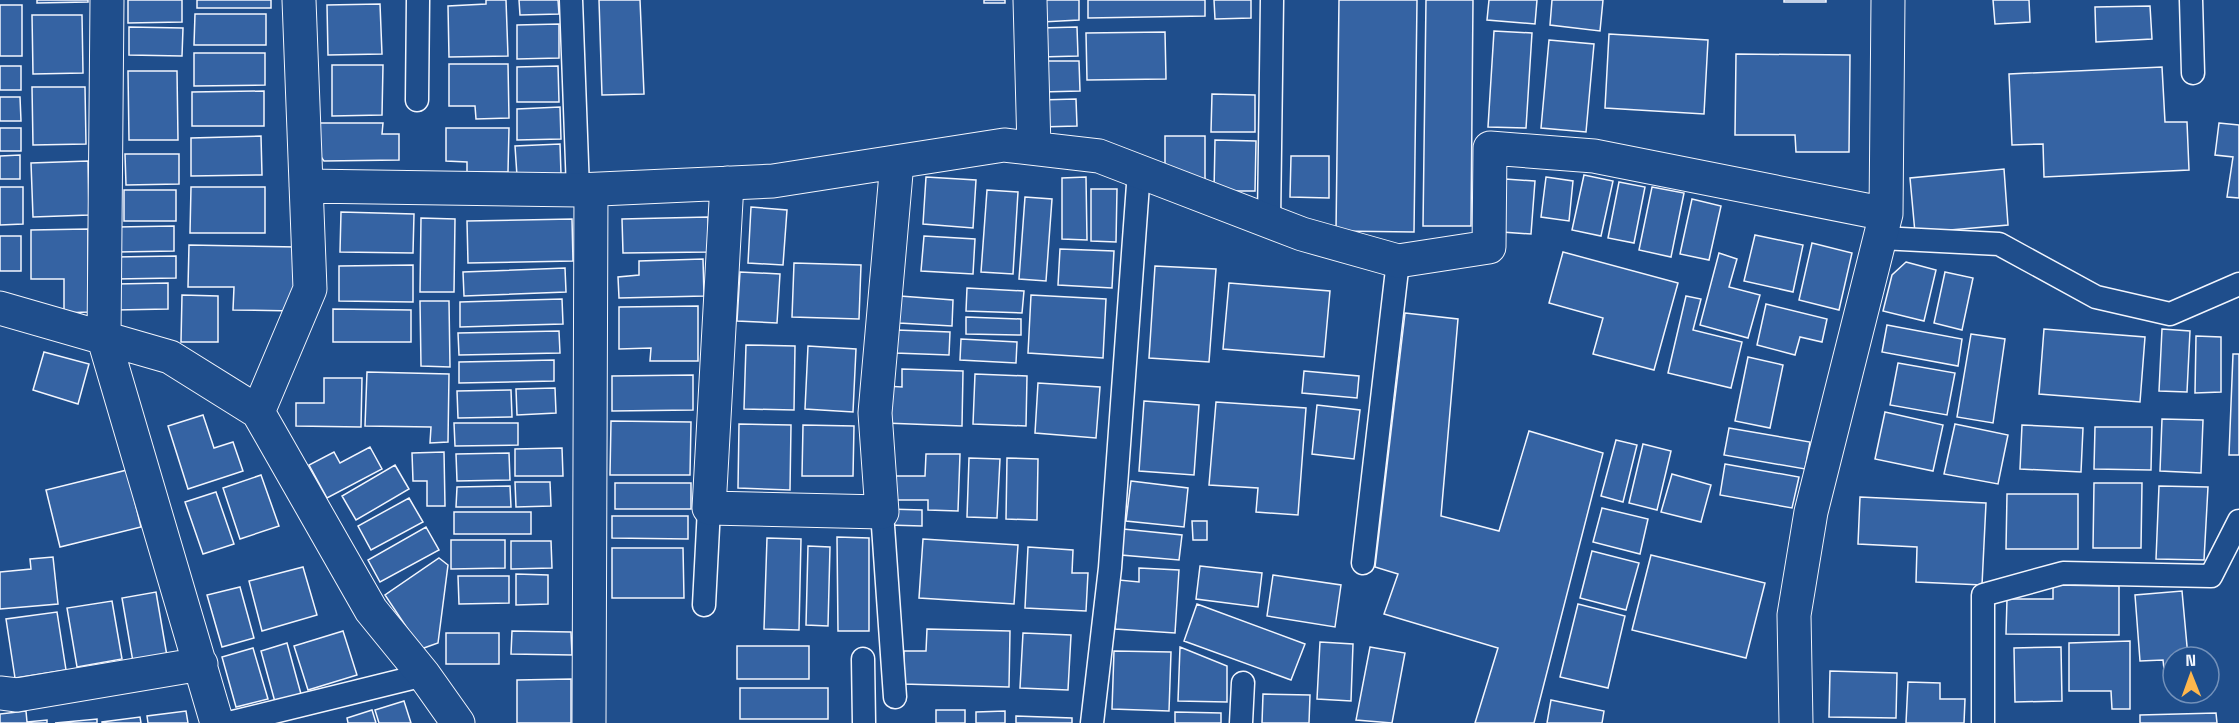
<svg xmlns="http://www.w3.org/2000/svg" width="2239" height="723" font-family="'Space Grotesk',sans-serif">
<style>
.building{fill:#3563a3;stroke:#f2f6ff;stroke-width:1.5}
.lines{fill:none;stroke-linecap:round;stroke-linejoin:round}
.lane-casing{stroke:#f2f6ff;stroke-width:25}
.street-casing{stroke:#f2f6ff;stroke-width:35}
.lane{stroke:#1f4e8c;stroke-width:22}
.street{stroke:#1f4e8c;stroke-width:33}
</style>
<rect width="100%" height="100%" fill="#1f4e8c"/>
<!-- building -->
<path class="building" d="M37 0H88V2L37 3Z
M128 0H182V22L128 23Z
M197 0H271V8H197Z
M486 0H506L508 56 449 57 448 6 486 4Z
M519 0H558L559 14 520 15Z
M599 0H640L644 94 602 95Z
M984 0H1005V3H984Z
M1041 0H1079V20L1042 22Z
M1088 0H1205V16L1088 18Z
M1214 0H1251V18L1215 19Z
M1339 0H1417L1414 232 1336 231Z
M1426 0H1473L1471 226H1423Z
M1489 0H1537L1535 24 1487 20Z
M1552 0H1603L1600 31 1550 25Z
M1784 0H1826V2H1784Z
M1993 0H2029L2030 22 1995 24Z
M380 4 382 54 328 55 327 5Z
M0 5H22V56H0Z
M2150 6 2152 39 2096 42 2095 7Z
M195 14H266V45H194Z
M32 15H82L83 73 33 74Z
M559 24V58L517 59V25Z
M129 27 183 28 182 56 129 55Z
M1077 27 1078 56 1040 57V28Z
M1494 31 1532 33 1526 128 1488 127Z
M1165 32 1166 79 1087 80 1086 33Z
M1609 34 1708 40 1704 114 1605 108Z
M1549 40 1594 44 1586 132 1541 128Z
M194 53H265V85L194 86Z
M1736 54 1850 55 1849 152H1796L1795 135H1735Z
M1040 61H1079L1080 91 1041 92Z
M449 64H508L509 118 476 119 475 106H449Z
M332 65H383L382 115 332 116Z
M0 66H21V90H0Z
M558 66 559 102H517V67Z
M2162 67 2165 122H2187L2189 170 2044 177 2043 144 2012 145 2009 74Z
M128 71H177L178 140H129Z
M32 87H85L86 144 33 145Z
M264 91V126H192V92Z
M1212 94 1255 95V132H1211Z
M0 97H20L21 121H0Z
M1076 99 1077 126 1040 127 1039 100Z
M560 107 561 139 517 140V109Z
M315 123H383L382 134H399V160L324 161 316 150Z
M2219 123 2239 125V198L2227 197 2233 157 2215 155Z
M0 128H21V151H0Z
M446 128H509L508 172H467V162L446 161Z
M261 136 262 175 191 176V138Z
M1165 136H1205V187L1165 169Z
M1215 140 1256 141 1255 191H1214Z
M560 144 561 174 517 176 515 146Z
M125 154H179V184L126 185Z
M20 155V179H0V156Z
M1291 156H1329V198L1290 197Z
M88 161 89 215 33 217 31 163Z
M2004 169 2008 225 1915 233 1910 178Z
M1584 175 1613 181 1601 236 1572 230Z
M926 177 976 180 973 228 923 224Z
M1086 177 1087 240 1062 239V178Z
M1546 177 1573 181 1569 221 1541 217Z
M1505 179 1535 181 1531 234 1502 232Z
M1619 182 1645 187 1634 243 1608 238Z
M0 187H23V224L0 225Z
M191 187H265V233H190Z
M1652 187 1684 193 1671 257 1639 250Z
M1091 189H1117L1116 242 1091 241Z
M124 190H176V221H124Z
M987 190 1018 192 1013 274 981 272Z
M1025 197 1052 199 1046 281 1019 279Z
M1692 199 1721 206 1709 260 1680 254Z
M751 207 787 210 783 265 748 263Z
M341 212 414 214 413 253 340 252Z
M708 217 709 252 623 253 622 219Z
M421 218 455 219 454 292H420Z
M572 219 573 261 468 263 467 221Z
M174 226V251L118 252 117 227Z
M88 229V312L64 313V279H31V230Z
M1755 235 1803 245 1793 292 1744 281Z
M0 236H21V271H0Z
M924 236 975 239 973 274 921 271Z
M1812 243 1852 253 1839 310 1799 300Z
M189 245 297 247 296 311 233 310 234 287H188Z
M1060 249 1114 251 1112 288 1058 285Z
M1563 252 1678 283 1654 370 1593 354 1603 318 1549 303Z
M1719 253 1737 259 1729 287 1760 295 1748 338 1700 325Z
M176 256V278L115 279V257Z
M703 259 704 296 619 298 618 277 639 275V261Z
M1906 262 1936 270 1924 321 1883 311 1892 275Z
M794 263 861 265 859 319 792 317Z
M413 265V302L339 301V266Z
M1155 266 1216 269 1209 362 1149 358Z
M565 268 566 292 464 296 463 272Z
M740 272 780 274 777 323 737 321Z
M1945 272 1973 278 1962 330 1934 323Z
M168 283V309L116 310V284Z
M1229 283 1330 291 1324 357 1223 349Z
M967 288 1024 291 1022 313 966 311Z
M182 295 218 296V342H181Z
M1031 295 1106 299 1103 358 1028 353Z
M900 296 953 300 952 326 899 323Z
M1686 296 1701 299 1693 330 1742 342 1731 388 1668 373Z
M562 299 563 324 460 327V302Z
M420 301H449L450 367 421 366Z
M1766 304 1827 319 1822 342 1800 337 1795 355 1757 345Z
M698 306V361H650L651 348 619 349V307Z
M333 309 411 310V342H333Z
M1405 313 1458 319 1441 516 1499 531 1529 431 1603 453 1534 723H1475L1498 648 1384 614 1398 574 1375 567Z
M966 317 1021 319V335L966 334Z
M1887 325 1962 339 1958 366 1882 352Z
M2044 329 2145 337 2140 402 2039 394Z
M2162 329 2190 331 2187 392 2159 391Z
M896 330 950 332 949 355 895 353Z
M559 331 560 353 459 355 458 333Z
M1971 334 2005 339 1993 423 1957 417Z
M2196 336 2221 337V392L2195 393Z
M961 339 1017 342 1016 363 960 360Z
M746 345 795 346 794 410 744 409Z
M808 346 856 349 853 412 805 409Z
M44 352 89 364 78 404 33 390Z
M2233 354H2239V455H2229Z
M1748 357 1783 365 1770 428 1735 421Z
M554 360V381L459 383V362Z
M1898 363 1955 373 1947 415 1890 405Z
M902 369 963 371 962 426 885 423 886 386 902 387Z
M1304 371 1359 376 1357 398 1302 393Z
M367 372 449 374 448 442 430 443 431 427 365 426Z
M975 374 1027 376 1026 426 973 424Z
M693 375V410L612 411V376Z
M324 378H362L361 427 296 426V403H324Z
M1038 383 1100 387 1096 438 1035 433Z
M555 388 556 413 517 415 516 389Z
M511 390 512 417 458 418 457 391Z
M1144 401 1199 405 1194 475 1139 471Z
M1216 402 1306 408 1298 515 1256 512 1258 488 1209 485Z
M1317 405 1360 410 1354 459 1312 454Z
M1885 412 1943 425 1933 471 1875 459Z
M203 415 214 448 233 442 243 471 188 489 168 426Z
M2162 419 2203 420 2201 473 2160 471Z
M611 421 691 422 690 475H610Z
M454 423H518V445L455 446Z
M739 424 791 425 790 490 738 488Z
M1955 424 2008 435 1998 484 1944 474Z
M803 425 854 426 853 476H802Z
M2022 425 2083 428 2081 472 2020 469Z
M2095 427H2152L2151 470 2094 469Z
M1729 428 1810 442 1805 469 1724 455Z
M1616 440 1637 445 1623 502 1601 496Z
M1643 444 1671 451 1657 510 1629 503Z
M370 447 382 469 327 498 309 465 334 452 340 463Z
M562 448 563 476H515V449Z
M444 452 445 506H427V481H413L412 453Z
M509 453 510 480 457 481 456 454Z
M926 454H960L958 511 928 510V500H890L891 476H925Z
M969 458 1000 459 997 518 967 517Z
M1007 458 1038 459 1037 520 1006 519Z
M1725 464 1799 477 1792 508 1720 495Z
M395 465 409 489 356 520 342 496Z
M127 470 141 527 60 547 46 490Z
M1672 474 1711 485 1701 522 1661 512Z
M261 475 279 526 240 539 223 488Z
M1131 481 1188 488 1184 527 1126 521Z
M515 482H550L551 506 516 507Z
M615 483H691V509H615Z
M2094 483H2142L2141 548H2093Z
M510 486 511 507H456L457 487Z
M2159 486 2208 487 2204 560 2156 559Z
M216 492 234 544 203 554 185 502Z
M2007 494H2078V549H2006Z
M1860 497 1986 503 1982 585 1916 582 1917 547 1858 544Z
M409 498 423 522 371 550 358 526Z
M1602 508 1648 519 1640 554 1593 542Z
M888 509 922 510V526L888 525Z
M454 512H531V534H454Z
M612 516H688V539L612 538Z
M1192 521H1207V540H1193Z
M426 527 439 550 380 582 368 560Z
M1123 529 1182 535 1179 560 1121 555Z
M837 537 869 538V631H838Z
M767 538 801 539 799 630 764 629Z
M923 539 1018 545 1014 604 919 598Z
M451 540H505V568L451 569Z
M511 541H551L552 568 511 569Z
M808 546 830 547 828 626 806 625Z
M1028 547 1073 550 1072 573H1088L1086 611 1025 608Z
M612 548H683L684 598H612Z
M1592 551 1639 563 1626 610 1580 598Z
M1651 555 1765 583 1746 658 1632 630Z
M53 557 58 604 0 609V572L31 569 30 559Z
M439 558 448 565 438 643 421 649 385 595Z
M1200 566 1262 573 1258 607 1196 599Z
M303 567 317 615 262 631 249 581Z
M1139 568 1179 570 1175 633 1115 629 1119 580 1139 582Z
M516 574 548 575V604L516 605Z
M1273 575 1341 585 1335 627 1267 616Z
M458 576H509V603L459 604Z
M2053 585 2119 586V635L2006 634 2007 599H2053Z
M240 587 254 638 222 647 207 595Z
M2182 591 2188 657H2173V677L2165 678 2163 660 2140 661 2135 595Z
M156 592 167 656 133 662 122 598Z
M112 601 122 659 77 667 67 608Z
M1197 604 1305 644 1291 680 1184 641Z
M1578 604 1625 616 1608 688 1560 677Z
M57 612 66 670 15 678 6 619Z
M927 629 1010 631 1009 687 903 684 904 651H926Z
M343 631 357 675 308 690 294 646Z
M512 631 571 632 572 655 511 654Z
M446 633H499V664H446Z
M1023 633 1071 635 1068 690 1020 688Z
M2130 641V709H2112L2111 691H2069V643Z
M1320 642 1353 644 1351 701 1317 699Z
M287 643 301 694 275 702 261 651Z
M737 646H809V679H737Z
M1180 647 1227 666V702L1178 701Z
M1370 647 1405 653 1392 723 1356 720Z
M2061 647 2062 701 2015 702 2014 648Z
M253 648 268 699 236 707 222 657Z
M1114 651 1171 652 1169 711 1112 709Z
M1830 671 1897 673 1896 718 1829 717Z
M571 679V723H517V680Z
M1908 682 1940 683V699H1965L1964 723H1906Z
M740 688H828V719H740Z
M1263 694 1310 695 1309 723H1262Z
M1551 700 1604 711 1602 723H1547Z
M404 701 411 723H379L375 710Z
M372 710 376 723H348L347 718Z
M936 710H965V723H936Z
M26 711 27 722 47 720V723H0V714Z
M186 711 188 723H148L147 716Z
M1005 711V723H976V712Z
M1175 712 1221 713V723H1175Z
M2216 713 2217 723H2140V715Z
M1016 716 1072 718V723H1016Z
M140 717 141 723H102V722Z
M97 719V723H55Z"/>
<g class="lines">
<defs>
<path id="lane" d="M571 0 578 190
M2191 0 2193 73
M417 100 418 0
M1269 221 1272 0
M1881 238 1999 244 2096 297 2170 314 2239 284
M882 512 895 697
M1363 563 1398 261
M704 605 709 508
M863 659 864 723
M229 723 424 675
M1092 723 1110 568 1139 171
M1241 723 1243 683
M1983 723V595L2063 573 2211 576 2239 521"/>
<path id="street" d="M107 0 104 339 217 723
M1030 0 1034 148
M727 183 709 508 882 512 875 413 897 162
M306 186 578 190 773 181 1004 145 1099 156 1302 234 1398 261 1489 247 1490 148 1594 156 1886 214
M0 308 170 357 258 412 371 610 424 675 458 723
M258 412 310 289 299 0
M0 693 17 695 201 664
M589 723 591 190
M1796 723 1794 615 1811 512 1886 214 1888 0"/>
</defs>
<!-- lane casing -->
<use href="#lane" class="lane-casing"/>
<!-- street casing -->
<use href="#street" class="street-casing"/>
<!-- lane -->
<use href="#lane" class="lane"/>
<!-- street -->
<use href="#street" class="street"/>
</g>
<!-- north arrow -->
<g transform="translate(2191 675) rotate(359)"><circle r="28" fill="#1f4e8c" stroke="#7391ba" stroke-width="1.5"/>
<path d="M0-4.5L10 22L0 15L-10 22Z" fill="#ffb74d"/>
<text y="-9" font-size="16" font-weight="bold" text-anchor="middle" fill="#f2f6ff">N</text>
</g>
</svg>
